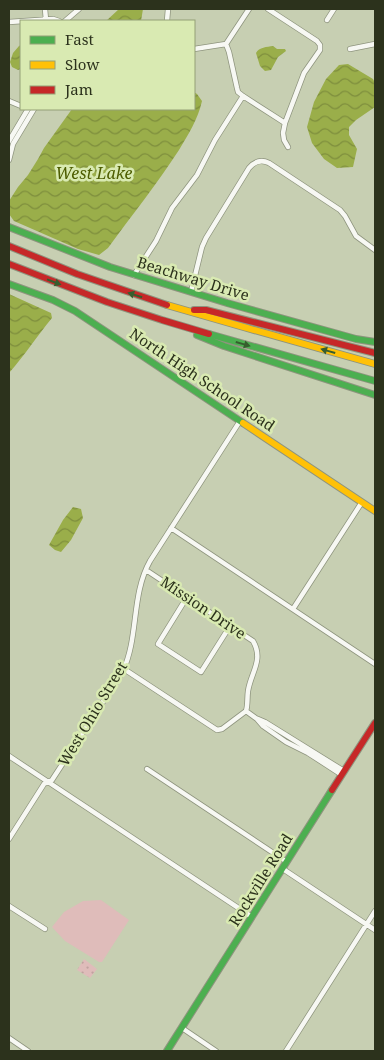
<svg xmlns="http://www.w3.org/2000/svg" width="384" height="1060" font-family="'Noto Serif',serif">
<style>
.park{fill:url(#park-dots)}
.pitch{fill:#dfbcba}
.water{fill:url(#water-waves)}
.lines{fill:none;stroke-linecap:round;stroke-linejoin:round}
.street-casing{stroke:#8e947e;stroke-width:6}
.fast-casing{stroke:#8e947e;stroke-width:8}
.slow-casing{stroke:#8e947e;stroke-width:8}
.jam-casing{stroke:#8e947e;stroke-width:8}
.street{stroke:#f7f8f3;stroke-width:4.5}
.fast{stroke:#4caf50;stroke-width:6}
.slow{stroke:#ffc107;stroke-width:6}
.jam{stroke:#c62828;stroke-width:6}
.oneway{fill:#375e2e}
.labels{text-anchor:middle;stroke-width:5;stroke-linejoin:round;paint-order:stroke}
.street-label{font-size:15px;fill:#2c321c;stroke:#d9eab2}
.water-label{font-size:16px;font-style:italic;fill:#4d5d00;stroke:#d9eab2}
</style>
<defs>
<pattern id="park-dots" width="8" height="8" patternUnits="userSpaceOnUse" patternTransform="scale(1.25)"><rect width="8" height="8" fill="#dfbcba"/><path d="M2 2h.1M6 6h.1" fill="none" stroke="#c0a29f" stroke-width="1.8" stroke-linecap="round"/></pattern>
<pattern id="water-waves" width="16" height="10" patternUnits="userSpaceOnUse" patternTransform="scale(1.25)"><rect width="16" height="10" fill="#9aae4a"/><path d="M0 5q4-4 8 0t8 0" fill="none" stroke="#7e8e3d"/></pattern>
</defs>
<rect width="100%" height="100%" fill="#c7cfb2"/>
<!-- park -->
<path class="park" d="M84 959 97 969 90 978 77 970Z"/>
<!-- pitch -->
<path class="pitch" d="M101 900 129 920 102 962H99L65 941 52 927 64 912 83 901Z"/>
<!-- water -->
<path class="water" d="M119 9H143L141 21H106Z
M21 45V69L18 70 12 67 10 62 13 53 19 46Z
M273 46 277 49H285L286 51 278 57 271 70 265 71 260 66 256 53C259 47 267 47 273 46Z
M348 64 373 79 375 83V107L356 120 349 127V135L357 149 353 167 337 168 324 159 312 143 307 127 314 102 326 79 339 65Z
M194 92 197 94 202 101C198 119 188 135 179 150 157 184 132 215 108 248L99 255 78 249 14 221 9 214V201L18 187 28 175 38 159 44 148 72 109H194Z
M9 294 51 313 52 318C37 336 25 355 9 373Z
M73 507 81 509 83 518 71 540 61 552 55 550 49 545 63 520Z"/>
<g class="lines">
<defs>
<path id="street" d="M45 9 46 20
M268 9 317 41 320 45V50L304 73 285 123 283 133 284 140 288 147
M327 20 334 9
M65 21 79 9
M167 21 168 9
M9 22 53 19 59 21
M226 44 229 52 237 88 238 92 243 96 285 123
M226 44 249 9
M194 49 226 44
M350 49 375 44
M9 101 21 106
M9 141 28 109
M9 160 13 144 34 109
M134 275 156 241 172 208 197 175 215 140 243 96
M191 292 202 247 206 238 249 168C255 161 261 159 269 163L340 210 345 216 356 236 375 250
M171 528 375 664
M146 570 253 641C264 660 251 672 248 691 247 698 248 705 246 711
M187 597 158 644 201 672 230 626
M293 609 362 502
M124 669 217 730 222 729 246 711
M246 711 257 719 263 726 286 742 308 753 342 775
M258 719 265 722 344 771
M9 756 252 917
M147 769 287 862
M9 839 44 784 52 780 123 671C139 636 131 595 150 561L240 421
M283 869 375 930
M9 906 45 929
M182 1028 216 1051
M9 1038 28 1051
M286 1051 375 911"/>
<path id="fast" d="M9 227 110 267 227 303 356 339 375 342
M9 284 53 300 75 311 243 423
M209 334 375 381
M197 335 224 346 375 395
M167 1051 332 790"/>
<path id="slow" d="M167 305 247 328 375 364
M243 423 375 511"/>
<path id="jam" d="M9 246 77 274 167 305
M9 264 107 302 162 320 209 334
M194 310H206L375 353
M332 790 375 723"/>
</defs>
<!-- street casing -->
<use href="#street" class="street-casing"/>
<!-- fast casing -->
<use href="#fast" class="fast-casing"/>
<!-- slow casing -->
<use href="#slow" class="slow-casing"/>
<!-- jam casing -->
<use href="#jam" class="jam-casing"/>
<!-- street -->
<use href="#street" class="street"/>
<!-- fast -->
<use href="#fast" class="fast"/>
<!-- slow -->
<use href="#slow" class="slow"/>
<!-- jam -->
<use href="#jam" class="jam"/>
</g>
<!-- one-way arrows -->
<defs><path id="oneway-solid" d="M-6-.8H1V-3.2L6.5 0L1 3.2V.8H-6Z" transform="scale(1.25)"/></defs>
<g class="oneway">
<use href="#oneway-solid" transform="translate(54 282) rotate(21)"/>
<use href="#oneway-solid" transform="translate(135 295) rotate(-162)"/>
<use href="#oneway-solid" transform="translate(243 344) rotate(16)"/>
<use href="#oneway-solid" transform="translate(328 351) rotate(-164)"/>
</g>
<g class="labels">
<!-- street labels -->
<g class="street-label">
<text transform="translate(193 279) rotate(17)" y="5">Beachway Drive</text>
<text transform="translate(202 380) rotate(34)" y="5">North High School Road</text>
<text transform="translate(203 608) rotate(34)" y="5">Mission Drive</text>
<text transform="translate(93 714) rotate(-59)" y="5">West Ohio Street</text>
<text transform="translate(261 880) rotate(-58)" y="5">Rockville Road</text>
</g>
<!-- water labels -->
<g class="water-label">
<text x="94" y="179">West Lake</text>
</g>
</g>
<!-- border -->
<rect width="384" height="1060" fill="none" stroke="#2c321c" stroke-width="20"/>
<!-- legend -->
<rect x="20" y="20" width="175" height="90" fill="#d9eab2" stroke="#94a076"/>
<rect x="30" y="36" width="25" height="8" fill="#4caf50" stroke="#94a076"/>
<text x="65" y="45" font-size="15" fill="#2c321c">Fast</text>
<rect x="30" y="61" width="25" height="8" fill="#ffc107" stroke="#94a076"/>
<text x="65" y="70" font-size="15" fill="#2c321c">Slow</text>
<rect x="30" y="86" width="25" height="8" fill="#c62828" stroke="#94a076"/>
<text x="65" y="95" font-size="15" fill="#2c321c">Jam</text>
</svg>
